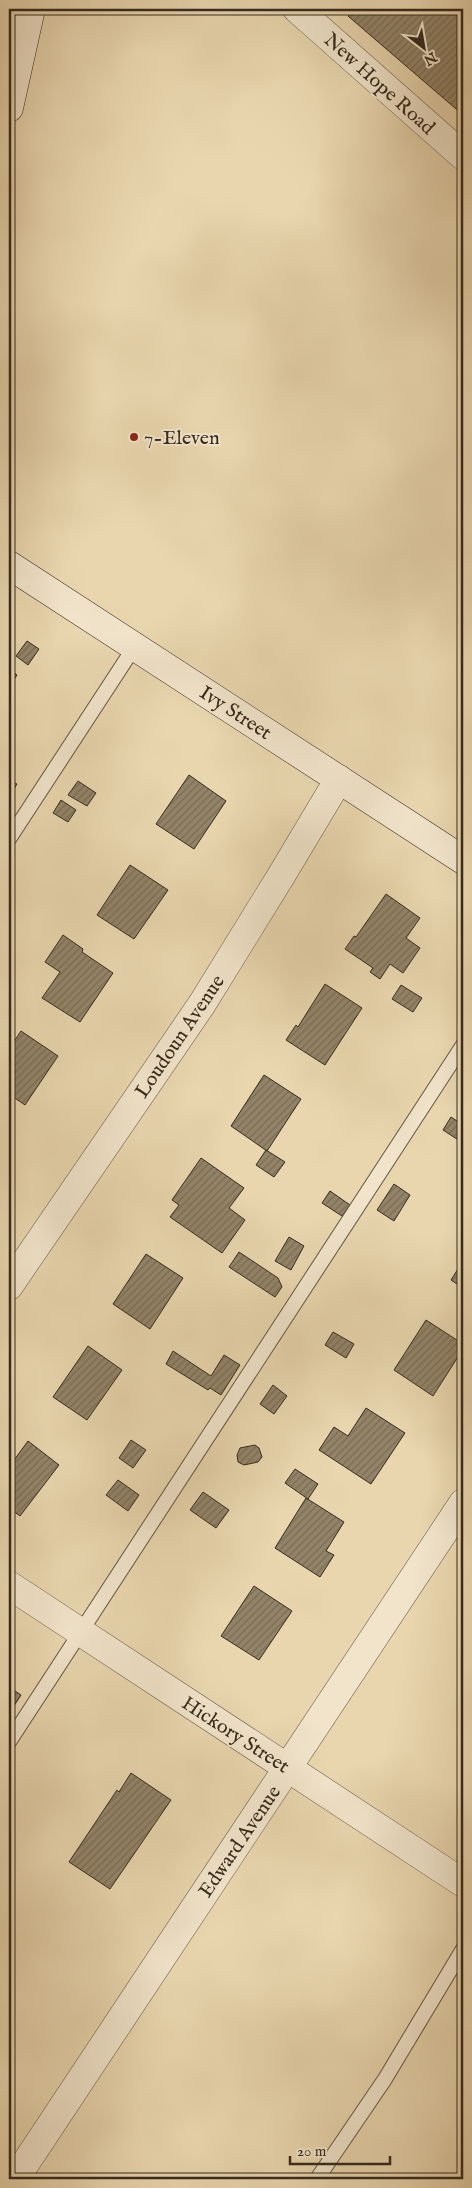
<svg xmlns="http://www.w3.org/2000/svg" width="472" height="2188" font-family="'IM FELL English',serif">
<style>
.building{fill:url(#building-hatch);stroke:#362b1e}
.lines{fill:none;stroke-linecap:round;stroke-linejoin:round}
.service-casing{stroke:#635642;stroke-width:16}
.minor-casing{stroke:#635642;stroke-width:29}
.secondary-casing{stroke:#362b1e;stroke-width:29}
.service{stroke:#f1e4cb;stroke-width:14}
.minor{stroke:#f1e4cb;stroke-width:28}
.secondary{stroke:#f1e4cb;stroke-width:28}
.poi-dot{fill:#8f2418;stroke:#f1e4cb;stroke-width:2}
.labels{text-anchor:middle;stroke-width:4;stroke-linejoin:round;paint-order:stroke}
.street-label{font-size:20px;fill:#362b1e;stroke:#f1e4cb}
.poi-label{font-size:20px;fill:#362b1e;stroke:#f1e4cb;text-anchor:start}
</style>
<defs>
<pattern id="building-hatch" width="6" height="6" patternUnits="userSpaceOnUse" patternTransform="scale(1.25)"><rect width="6" height="6" fill="#938469"/><path d="M-1 1l2-2M0 6l6-6M5 7l2-2" fill="none" stroke="#796c56"/></pattern>
</defs>
<rect width="100%" height="100%" fill="#e9d6af"/>
<filter id="stains"><feTurbulence type="fractalNoise" baseFrequency=".004" numOctaves="4"/><feColorMatrix values="0 0 0 0 .2 0 0 0 0 .09 0 0 0 0 .02 0 0 0 .5 -.17"/></filter>
<radialGradient id="worn" r=".72"><stop offset=".6" stop-color="#630" stop-opacity="0"/><stop offset="1" stop-color="#630" stop-opacity=".3"/></radialGradient>
<!-- building -->
<path class="building" d="M355 9H449L463 21V115L348 16Z
M27 641 39 649 28 665 16 656Z
M9 669 17 675 9 687Z
M189 775 226 801 194 849 156 824Z
M9 780 17 784 9 797Z
M78 781 96 793 87 806 68 795Z
M61 800 76 810 68 822 53 813Z
M130 865 168 890 134 939 97 915Z
M386 894 420 918 406 938 420 948 403 973 390 964 380 979 370 972 373 968 345 949 354 936 356 937Z
M63 935 83 949 82 952 113 973 80 1022 42 998 60 972 45 962Z
M325 984 362 1008 325 1065 286 1040 296 1025 298 1027Z
M401 985 422 998 413 1012 392 999Z
M21 1031 58 1056 25 1105 9 1094V1049Z
M264 1075 301 1099 267 1151 231 1126Z
M451 1117 463 1125V1143L443 1130Z
M266 1150 285 1162 274 1177 256 1165Z
M201 1158 244 1188 229 1208 245 1220 222 1253 170 1217 179 1205 172 1200Z
M394 1184 410 1195 394 1221 377 1210Z
M330 1191 350 1205 342 1216 322 1203Z
M289 1237 304 1246 291 1270 275 1261Z
M239 1252 278 1278 282 1287 275 1297 229 1267Z
M146 1254 183 1278 150 1329 113 1304Z
M463 1261V1288L451 1280Z
M426 1320 463 1344V1349L433 1396 394 1370Z
M333 1332 354 1344 346 1358 325 1345Z
M88 1346 122 1370 87 1420 53 1397Z
M173 1351 211 1376 224 1355 240 1365 221 1395 210 1388 208 1390 166 1364Z
M273 1385 287 1396 274 1414 260 1404Z
M366 1408 405 1433 371 1484 319 1450 334 1427 348 1436Z
M131 1440 146 1450 133 1468 119 1458Z
M28 1441 59 1465 20 1516 9 1508V1467Z
M255 1445 259 1448 262 1457 258 1462 244 1465 238 1462 237 1455 240 1448Z
M295 1469 318 1484 308 1499 285 1483Z
M118 1480 139 1495 128 1511 106 1495Z
M203 1492 229 1510 216 1528 190 1510Z
M306 1498 344 1522 326 1551 334 1555 320 1577 275 1548Z
M254 1586 292 1611 259 1660 221 1636Z
M9 1687 21 1695 12 1709 9 1706Z
M131 1773 171 1800 110 1889 69 1862 117 1790 119 1792Z"/>
<g class="lines">
<defs>
<path id="service" d="M9 839 135 646
M9 1742 463 1045
M317 2179 385 2079 463 1949"/>
<path id="minor" d="M297 9 463 156
M9 1286 202 1004 281 876 339 779
M9 1585 463 1883
M15 2179 463 1503"/>
<path id="secondary" d="M9 108 31 9
M9 565 463 860"/>
</defs>
<!-- service casing -->
<use href="#service" class="service-casing"/>
<!-- minor casing -->
<use href="#minor" class="minor-casing"/>
<!-- secondary casing -->
<use href="#secondary" class="secondary-casing"/>
<!-- service -->
<use href="#service" class="service"/>
<!-- minor -->
<use href="#minor" class="minor"/>
<!-- secondary -->
<use href="#secondary" class="secondary"/>
</g>
<!-- markers -->
<circle class="poi-dot" cx="134" cy="437" r="5"/>
<g class="labels">
<!-- street labels -->
<g class="street-label">
<text transform="translate(380 83) rotate(42)" y="7">New Hope Road</text>
<text transform="translate(236 712) rotate(33)" y="7">Ivy Street</text>
<text transform="translate(179 1036) rotate(-56)" y="7">Loudoun Avenue</text>
<text transform="translate(236 1734) rotate(33)" y="7">Hickory Street</text>
<text transform="translate(239 1841) rotate(-56)" y="7">Edward Avenue</text>
</g>
<!-- poi labels -->
<g class="poi-label">
<text x="144" y="444">7-Eleven</text>
</g>
</g>
<!-- margin -->
<rect width="472" height="2188" fill="none" stroke="#e9d6af" stroke-width="30"/>
<rect x="10" y="10" width="452" height="2168" fill="none" stroke="#362b1e" stroke-width="2.5"/>
<rect x="15" y="15" width="442" height="2158" fill="none" stroke="#362b1e"/>
<!-- north arrow -->
<g transform="translate(424 48) rotate(149)" stroke="#f1e4cb" stroke-width="4" paint-order="stroke">
<path d="M0-4L9 19L0 12L-9 19Z" fill="#362b1e"/>
<text y="-8" font-size="14" font-weight="bold" text-anchor="middle" fill="#362b1e">N</text>
</g>
<!-- scale -->
<path d="M290 2156v8h100v-8" fill="none" stroke="#362b1e" stroke-width="2.5"/>
<text x="297" y="2156" font-size="15" fill="#362b1e" stroke="#f1e4cb" stroke-width="4" paint-order="stroke">20 m</text>
<rect width="100%" height="100%" filter="url(#stains)"/>
<rect width="100%" height="100%" fill="url(#worn)"/>
</svg>
